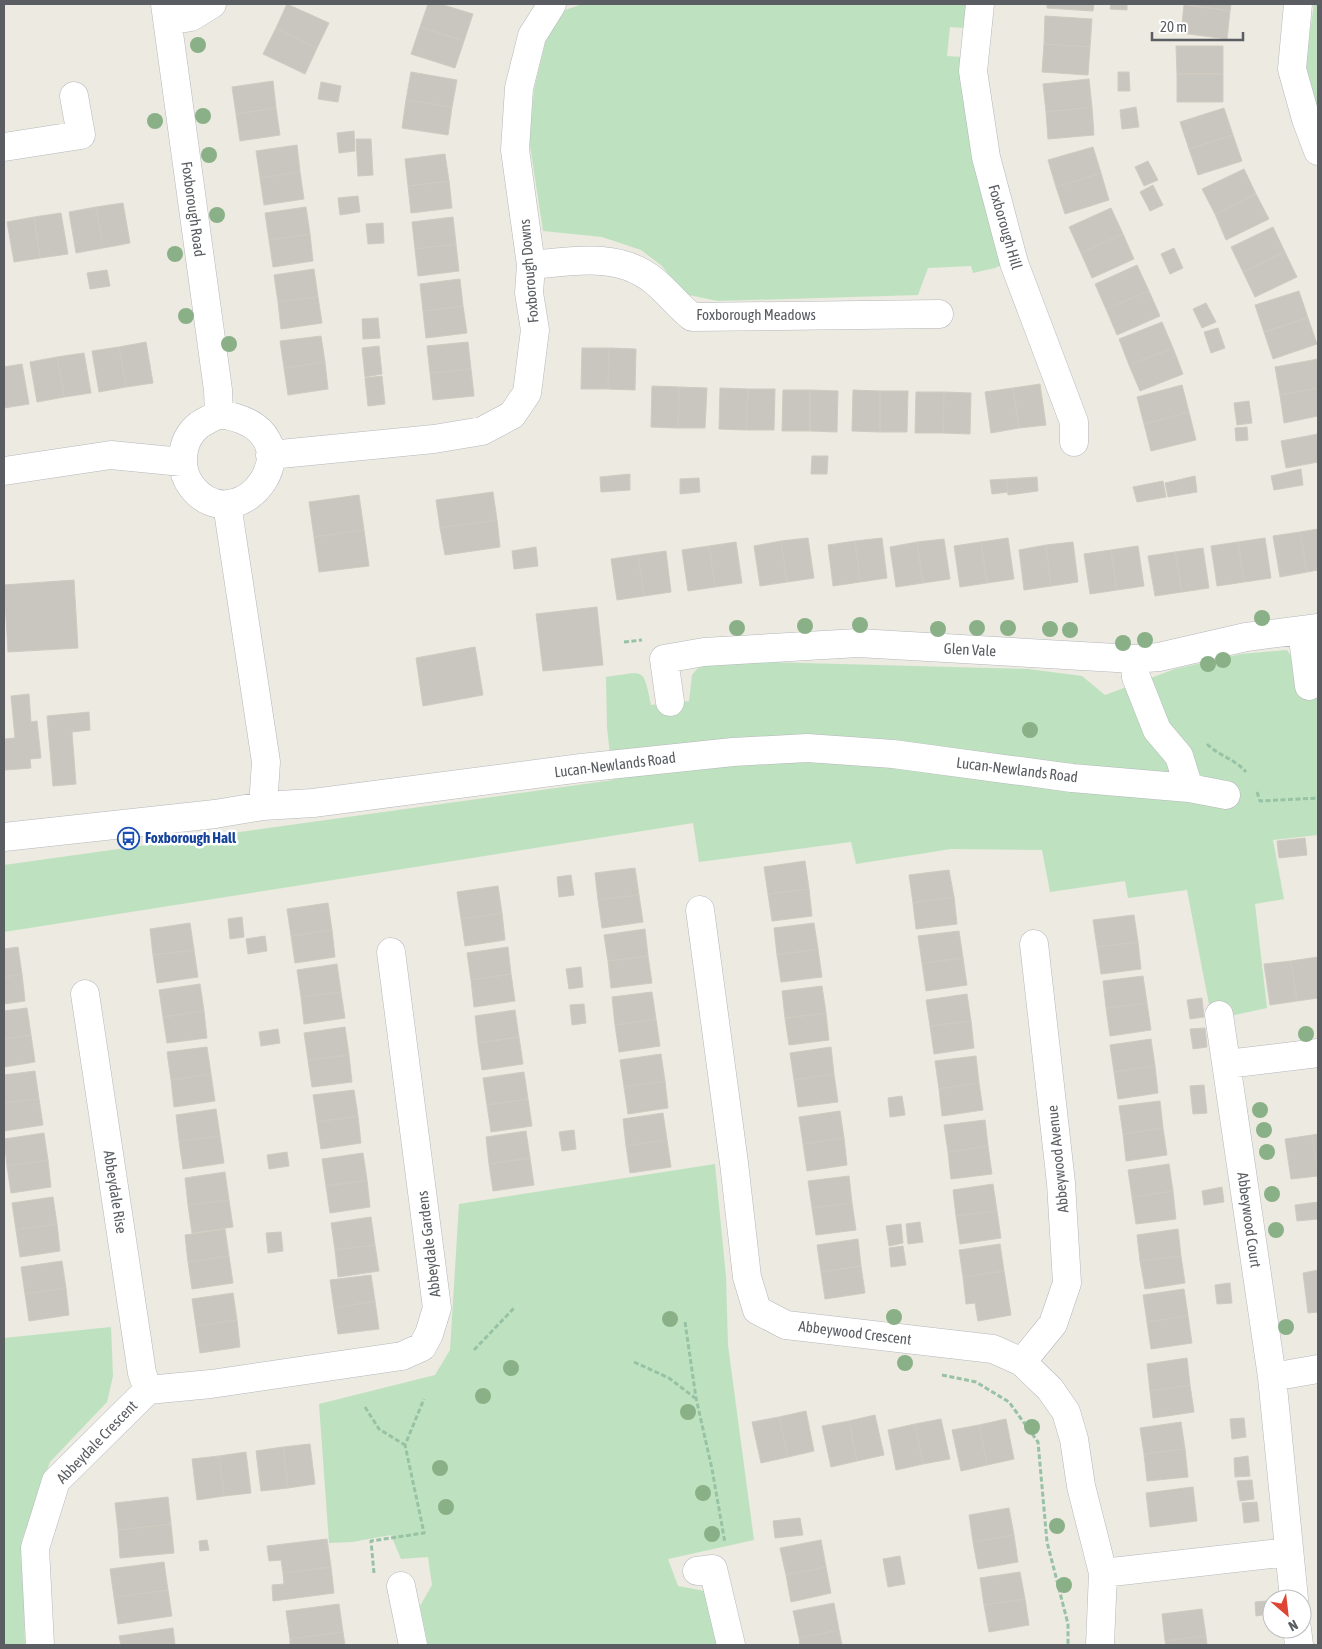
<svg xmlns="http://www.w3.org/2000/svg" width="1322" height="1649" font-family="'Asap Condensed',sans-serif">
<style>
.green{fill:#bee2bf}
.building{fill:#c9c6c0;stroke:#d0cbc0}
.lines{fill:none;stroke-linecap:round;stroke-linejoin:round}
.minor-casing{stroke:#b4b7bb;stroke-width:29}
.path{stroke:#98c2a5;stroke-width:3;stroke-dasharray:5 2.5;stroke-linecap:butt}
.minor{stroke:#fff;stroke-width:28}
.tree{fill:#8ab087}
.labels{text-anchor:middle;stroke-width:5;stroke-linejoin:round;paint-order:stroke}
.street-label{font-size:15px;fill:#5a5d61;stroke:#fff}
.transit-label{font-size:15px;font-weight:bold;fill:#164399;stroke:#fff;text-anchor:start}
</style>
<rect width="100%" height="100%" fill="#eceae1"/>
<!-- green -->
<path class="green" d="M583 4H967L965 28 950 27 947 56 962 57 973 164 1006 263 995 268 973 273 971 266 928 268 918 295 718 301 684 294 662 266 641 250 602 237 543 231 529 139 534 90 546 39 565 10Z
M1314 4H1318V118L1305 65Z
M1287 650 1302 673 1318 684V835L1273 840 1284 899 1255 904 1267 1008 1212 1020 1187 890 1128 898 1125 881 1050 892 1042 850 951 849 856 864 851 842 699 862 693 823 4 932V865L613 780 607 728 606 677C645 672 643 666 651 705L689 701 692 675 697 669 708 663 766 662 1028 669 1082 676 1105 695 1175 669 1241 654Z
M715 1164 726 1277 728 1345 754 1540 668 1559 678 1586 705 1591 717 1645H428L420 1606 432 1585 428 1557 401 1559 391 1535 352 1542 329 1543 319 1404 435 1375 450 1350 459 1204Z
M111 1327 113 1376 107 1402 50 1462 22 1540 25 1645H4V1338Z"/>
<!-- building -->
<path class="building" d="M287 4 329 23 317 48 276 28Z
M428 4H440L473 14 464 41 420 27Z
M1047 4H1094L1093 11 1047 8Z
M1111 4H1127V10L1110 9Z
M1185 4H1231L1230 11Z
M1184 5 1230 11 1227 39 1181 33Z
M1045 16 1092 19 1090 47 1044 44Z
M420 27 464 41 455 68 411 54Z
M276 28 317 48 305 74 263 54Z
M1044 44 1090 47 1088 75 1042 72Z
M1176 46H1223V74H1177Z
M411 72 457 80 452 107 406 100Z
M1118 72H1129L1130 91H1118Z
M1177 74H1223V102H1177Z
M1089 79 1092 107 1046 112 1043 84Z
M273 81 276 108 236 114 232 87Z
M321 82 341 86 338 102 318 99Z
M406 100 452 107 448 135 402 128Z
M1092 107 1094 135 1048 139 1046 112Z
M1136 107 1139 127 1122 129 1120 110Z
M276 108 280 135 240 141 236 114Z
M1224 108 1233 135 1189 149 1180 122Z
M354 131 355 151 339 153 337 133Z
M1233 135 1242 161 1198 175 1189 149Z
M356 139H371L373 175 358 176Z
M297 145 300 172 260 178 256 151Z
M1093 147 1101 173 1056 187 1048 160Z
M445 154 449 181 408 186 405 159Z
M1148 161 1158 180 1144 186 1135 167Z
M1244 169 1256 194 1215 214 1202 189Z
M300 172 304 199 264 205 260 178Z
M1101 173 1109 200 1065 214 1056 187Z
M449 181 452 208 411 213 408 186Z
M1153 185 1163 205 1150 211 1140 192Z
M1256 194 1269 219 1226 240 1215 214Z
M358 196 360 212 340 215 338 198Z
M123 203 130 243 103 248 96 207Z
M96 207 103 248 76 253 69 212Z
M306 207 310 234 269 240 265 213Z
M1111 208 1123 234 1081 253 1069 227Z
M61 213 68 254 40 258 34 217Z
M34 217 40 258 14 262 7 222Z
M453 217 456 244 415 249 412 222Z
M383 223 384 243 368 244 366 224Z
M1273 227 1285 252 1243 272 1231 247Z
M310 234 313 261 273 267 269 240Z
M1123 234 1134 259 1092 278 1081 253Z
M456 244 459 271 418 276 415 249Z
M1174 248 1183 268 1170 274 1161 254Z
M1285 252 1297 277 1255 297 1243 272Z
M1137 265 1149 291 1106 309 1095 284Z
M314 269 318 297 278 302 274 275Z
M107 270 110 286 90 289 87 273Z
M460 279 463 306 423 311 420 284Z
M1149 291 1160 316 1117 335 1106 309Z
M1299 291 1308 318 1264 332 1255 305Z
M318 297 322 323 281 329 278 302Z
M1206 303 1216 322 1202 328 1193 309Z
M463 306 467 333 426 338 423 311Z
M378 318 380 338 363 339 362 319Z
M1308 318 1317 344 1273 359 1264 332Z
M1162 322 1173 348 1129 365 1119 339Z
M1218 328 1225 348 1211 353 1204 332Z
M321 336 325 362 284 368 280 341Z
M146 342 153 383 126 387 119 347Z
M468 342 471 369 430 373 427 346Z
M379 346 382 374 365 377 362 348Z
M119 347 126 387 99 392 92 351Z
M582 348H609L608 389H581Z
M609 348 636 349 635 390 608 389Z
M1173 348 1183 374 1140 391 1129 365Z
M84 353 91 393 64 397 57 357Z
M57 357 64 397 37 402 30 362Z
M1318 359V388L1280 395 1275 367Z
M325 362 328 389 288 395 284 368Z
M22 364 29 404 4 408V367Z
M471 369 474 396 433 400 430 373Z
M382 376 385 404 368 406 365 378Z
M1040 384 1046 425 1019 428 1013 388Z
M1182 385 1189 412 1144 424 1137 397Z
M652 386 679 387 678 428 651 427Z
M679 387 707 388 705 428H678Z
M720 388 748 389 746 430 719 429Z
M1013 388 1019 428 991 433 985 392Z
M1318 388V416L1284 423 1280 395Z
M748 389H775L774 430H746Z
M783 390H810V431H782Z
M810 390 838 391 837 432 810 431Z
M853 390 880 391V432L852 431Z
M880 391H908L907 432H880Z
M916 392H944L943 433H915Z
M944 392 971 393 970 434 943 433Z
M1249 401 1252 423 1237 425 1234 403Z
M1189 412 1196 440 1151 451 1144 424Z
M1247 427 1248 440 1236 441 1235 428Z
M1318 434V462L1286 468 1281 441Z
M812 456H828L827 474H811Z
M1301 469 1303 485 1274 490 1271 476Z
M630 474V490L601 492 600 477Z
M1195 476 1197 492 1168 497 1165 483Z
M1037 477 1038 491 1008 495 1007 479Z
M699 478 700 492 680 494V479Z
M1007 479 1008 492 992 494 990 480Z
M1163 481 1166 497 1137 502 1133 487Z
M493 492 497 520 440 528 436 500Z
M359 495 364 530 314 537 309 502Z
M497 520 500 547 445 555 440 528Z
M1318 529V570L1307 572 1300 532Z
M364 530 369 566 319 572 314 537Z
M1300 532 1307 572 1280 577 1273 536Z
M808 538 814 578 787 582 781 541Z
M882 538 887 578 860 582 855 541Z
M1008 538 1014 579 987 583 981 542Z
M1265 538 1271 578 1244 582 1238 542Z
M944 539 950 579 923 583 917 542Z
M781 541 787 582 760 586 754 546Z
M855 541 860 582 833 586 828 545Z
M736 542 742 583 715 587 709 546Z
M917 542 923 583 896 587 890 547Z
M981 542 987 583 960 587 954 546Z
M1073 542 1078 582 1051 586 1046 545Z
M1238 542 1244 582 1217 586 1211 546Z
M1046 545 1051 586 1024 590 1019 550Z
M709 546 715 587 688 591 682 550Z
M1138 546 1144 586 1117 590 1111 550Z
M536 547 538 566 514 569 512 551Z
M1203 548 1209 588 1182 592 1175 552Z
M1111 550 1117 590 1090 594 1084 554Z
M666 551 671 592 644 596 638 555Z
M1175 552 1182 592 1155 596 1148 556Z
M638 555 644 596 617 600 611 559Z
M74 580 78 648 8 652 4 585Z
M597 607 603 665 543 671 536 614Z
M475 647 483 695 423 706 416 658Z
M29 694 31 722 37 721 41 758 30 759 31 768 5 770 4 739 15 738 11 696Z
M89 712 90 730 72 732 76 784 53 786 47 716Z
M1305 838 1307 855 1279 858 1277 841Z
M805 861 809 889 768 894 764 867Z
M635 868 639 895 598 900 595 873Z
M949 870 954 897 913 903 909 875Z
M571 875 574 895 559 897 557 877Z
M498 886 502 913 461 919 457 892Z
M809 889 812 916 772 921 768 894Z
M639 895 643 922 602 928 598 900Z
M954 897 957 924 916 929 913 903Z
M328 903 332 930 291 936 287 909Z
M502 913 505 940 465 946 461 919Z
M1134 915 1138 942 1097 947 1093 920Z
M242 917 244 937 230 939 228 919Z
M190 923 194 950 153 955 150 929Z
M814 923 818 949 777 955 774 928Z
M645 929 648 956 608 961 604 935Z
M332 930 335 957 295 963 291 936Z
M959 931 963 958 922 963 918 936Z
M265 936 267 951 248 954 246 939Z
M1138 942 1141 969 1101 974 1097 947Z
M18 947 22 974 4 977V949Z
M508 947 511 974 471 980 467 953Z
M818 949 822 977 781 982 777 955Z
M194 950 198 977 157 983 153 955Z
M648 956 652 983 611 988 608 961Z
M1318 957V998L1297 1001 1291 961Z
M963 958 967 985 926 991 922 963Z
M1291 961 1297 1001 1270 1005 1264 964Z
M337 964 341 992 301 997 297 970Z
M581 967 583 987 569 989 566 969Z
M22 974 25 1001 4 1004V977Z
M511 974 515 1001 474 1007 471 980Z
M1143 976 1147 1003 1106 1008 1103 981Z
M200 984 204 1011 163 1017 159 990Z
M822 986 826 1013 785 1018 782 991Z
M341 992 345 1018 304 1024 301 997Z
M652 992 656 1019 615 1025 612 997Z
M967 994 971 1021 930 1026 926 1000Z
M1202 998 1204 1017 1190 1019 1187 1000Z
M1147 1003 1151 1030 1110 1036 1106 1008Z
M584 1004 586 1023 572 1025 570 1005Z
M27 1008 31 1035 4 1039V1011Z
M515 1010 519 1037 478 1043 475 1016Z
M204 1011 207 1038 167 1043 163 1017Z
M826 1013 829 1040 789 1045 785 1018Z
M656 1019 660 1046 619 1052 615 1025Z
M971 1021 974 1048 934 1054 930 1026Z
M345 1027 349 1055 308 1060 304 1033Z
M1205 1028 1207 1047 1193 1049 1190 1029Z
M278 1029 280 1043 261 1046 259 1032Z
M31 1035 35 1062 4 1067V1039Z
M519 1037 523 1064 482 1070 478 1043Z
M1151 1039 1155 1066 1114 1072 1110 1045Z
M207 1047 211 1074 171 1080 167 1052Z
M831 1047 834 1074 794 1080 790 1053Z
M661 1054 665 1081 624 1087 620 1060Z
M349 1055 352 1082 312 1087 308 1060Z
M976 1056 979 1083 939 1089 935 1061Z
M1155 1066 1158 1093 1118 1099 1114 1072Z
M35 1071 39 1099 4 1103V1075Z
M524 1072 528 1099 487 1105 483 1078Z
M211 1074 215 1101 174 1107 171 1080Z
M834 1074 838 1102 798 1107 794 1080Z
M665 1081 668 1108 628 1114 624 1087Z
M979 1083 983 1110 942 1116 939 1089Z
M1204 1085 1207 1113 1193 1114 1190 1086Z
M354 1090 358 1116 317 1122 313 1095Z
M902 1096 905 1115 890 1117 888 1098Z
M39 1099 43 1125 4 1131V1103Z
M528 1099 532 1126 491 1132 487 1105Z
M1160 1101 1163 1128 1123 1134 1119 1106Z
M216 1109 220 1136 179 1141 176 1115Z
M840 1111 844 1138 803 1144 799 1117Z
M663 1113 667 1140 626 1146 623 1119Z
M358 1116 361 1143 321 1149 317 1122Z
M985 1120 988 1146 948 1152 944 1125Z
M1163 1128 1167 1155 1126 1161 1123 1134Z
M574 1130 576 1149 562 1151 559 1132Z
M526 1131 530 1158 489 1164 486 1137Z
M44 1133 48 1160 7 1166 4 1139Z
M1318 1134V1175L1312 1135Z
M1312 1135 1318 1176 1291 1179 1285 1139Z
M220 1136 224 1163 183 1169 179 1141Z
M844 1138 847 1165 807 1171 803 1144Z
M667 1140 671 1167 630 1173 626 1146Z
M988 1146 992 1174 951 1179 948 1152Z
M287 1152 289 1166 269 1169 267 1155Z
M363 1153 367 1180 326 1186 322 1159Z
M530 1158 534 1185 493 1191 489 1164Z
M48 1160 51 1187 11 1193 7 1166Z
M1169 1164 1173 1191 1132 1197 1128 1170Z
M225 1172 229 1200 188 1205 185 1178Z
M849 1176 852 1203 812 1208 808 1181Z
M367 1180 370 1207 330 1213 326 1186Z
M993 1184 997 1211 956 1216 953 1190Z
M1222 1187 1224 1202 1204 1205 1202 1191Z
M1173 1191 1176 1219 1136 1224 1132 1197Z
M53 1197 57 1224 16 1230 12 1203Z
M229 1200 233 1227 192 1233 188 1205Z
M1318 1202V1219L1297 1221 1295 1205Z
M852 1203 856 1230 816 1235 812 1208Z
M997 1211 1001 1238 960 1244 956 1216Z
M371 1217 375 1245 335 1250 331 1223Z
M920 1222 923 1242 908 1244 906 1224Z
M57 1224 60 1251 20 1257 16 1230Z
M901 1224 903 1243 889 1246 886 1226Z
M225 1229 229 1256 188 1262 185 1235Z
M1178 1229 1181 1256 1140 1261 1137 1235Z
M281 1232 283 1251 268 1253 266 1233Z
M858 1239 861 1266 821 1272 817 1245Z
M1000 1244 1004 1271 963 1277 959 1250Z
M375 1245 379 1271 338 1277 335 1250Z
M903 1246 906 1265 891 1267 889 1248Z
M229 1256 233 1283 192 1289 188 1262Z
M1181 1256 1185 1283 1145 1289 1140 1261Z
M62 1261 66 1288 25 1294 21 1267Z
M861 1266 865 1293 825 1299 821 1272Z
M1318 1270V1312L1308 1313 1303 1273Z
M1004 1271 1011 1315 978 1321 975 1303 966 1304 963 1277Z
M371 1275 375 1301 334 1308 330 1280Z
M1230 1283 1232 1303 1217 1304 1215 1285Z
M66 1288 69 1315 29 1321 25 1294Z
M1184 1289 1188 1316 1147 1322 1143 1295Z
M233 1293 237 1320 196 1326 192 1299Z
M375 1301 379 1329 338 1334 334 1308Z
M1188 1316 1192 1343 1151 1349 1147 1322Z
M237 1320 240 1347 200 1353 196 1326Z
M1187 1358 1190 1385 1150 1391 1147 1364Z
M1190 1385 1194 1412 1153 1418 1150 1391Z
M806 1411 814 1451 788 1457 779 1417Z
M875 1415 884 1455 857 1461 849 1421Z
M779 1417 788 1457 761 1463 752 1422Z
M1244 1418 1246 1437 1232 1439 1230 1419Z
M941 1419 950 1459 923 1464 915 1424Z
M1006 1419 1014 1459 987 1465 979 1425Z
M849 1421 857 1461 831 1467 822 1426Z
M1181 1422 1185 1449 1144 1454 1140 1428Z
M915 1424 923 1464 896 1470 888 1430Z
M979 1425 987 1465 961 1471 952 1430Z
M310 1444 315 1484 288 1488 283 1447Z
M283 1447 288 1488 261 1491 256 1451Z
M1185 1449 1188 1477 1147 1481 1144 1454Z
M246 1452 251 1493 224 1496 219 1456Z
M219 1456 224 1496 197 1500 192 1459Z
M1248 1456 1250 1476 1235 1477 1234 1458Z
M1252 1480 1254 1499 1240 1501 1237 1481Z
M1193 1487 1197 1521 1150 1527 1146 1493Z
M168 1497 171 1524 118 1530 115 1503Z
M1257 1502 1259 1521 1244 1523 1242 1503Z
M1009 1508 1014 1535 973 1542 969 1515Z
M800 1518 803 1535 775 1538 773 1521Z
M171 1524 174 1553 120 1558 118 1530Z
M1014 1535 1018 1562 978 1569 973 1542Z
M327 1539 331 1567 283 1573 281 1560 269 1561 267 1546Z
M207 1540 209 1550 200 1551 199 1541Z
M821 1540 826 1567 786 1575 780 1548Z
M900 1556 905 1584 888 1587 883 1559Z
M164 1562 168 1590 114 1597 110 1569Z
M331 1567 334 1593 273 1601 272 1585 284 1584 283 1573Z
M826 1567 831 1593 791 1602 786 1575Z
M1020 1572 1025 1599 984 1605 980 1578Z
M168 1590 172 1616 118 1624 114 1597Z
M1025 1599 1029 1625 989 1632 984 1605Z
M1266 1601 1268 1614 1256 1616 1255 1602Z
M834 1603 839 1630 799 1638 793 1611Z
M339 1604 343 1632 290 1639 286 1611Z
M1202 1609 1206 1636 1165 1641 1162 1614Z
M173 1628 175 1645H121L119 1636Z
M839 1630 842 1645H800L799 1638Z
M343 1632 345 1645H290V1639Z
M1206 1636 1207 1645H1166L1165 1641Z"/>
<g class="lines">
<defs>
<path id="minor" d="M165 4 218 390 219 414
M980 4 973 71 986 157 1014 263 1074 422V442
M1298 4 1292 69 1306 119 1318 151
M168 21 191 17 212 4
M4 147 81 135 74 96
M531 265C573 261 618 252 653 280 667 291 678 306 692 317L939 314
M219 414C327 430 240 548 192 487 178 469 180 440 199 425 205 421 213 417 219 414Z
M270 455 434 439 482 431 512 415 527 393 535 330 529 293 531 265 515 150 519 88 532 36 552 4
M4 471 111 455 182 462
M227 504 266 762 263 806
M1302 630 1309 686
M1134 659 1159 657 1246 637 1318 628
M670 702 664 659 704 652 858 643 1134 659 1136 677 1157 730 1179 756 1189 788
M4 837 215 814 263 806 313 803 581 768 733 752 807 748 893 754 1072 778 1189 788 1226 795
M700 910 734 1163 747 1277 757 1310 786 1325 993 1349 1022 1362 1050 1389 1066 1412 1074 1439 1081 1486 1103 1573 1100 1645
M85 994 142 1373 148 1390
M1219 1015 1272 1377 1294 1599
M1227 1064 1318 1053
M1022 1362 1053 1324 1067 1283 1061 1183 1034 944
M1272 1377 1318 1369
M148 1390 211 1384 402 1356 422 1347 429 1334 437 1308 391 952
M697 1571 713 1569 731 1645
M1103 1573 1289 1552
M401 1586 413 1645
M1297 1629 1299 1645
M40 1645 35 1548 56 1481 148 1390"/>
</defs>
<!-- minor casing -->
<use href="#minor" class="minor-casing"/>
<!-- path -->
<path class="path" d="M624 642 642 640
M1207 744C1219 756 1235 759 1246 772
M1257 792 1260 801 1318 798
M685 1322 696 1398 712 1469 725 1543
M474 1350 514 1308
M634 1362 669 1378 695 1398
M942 1375 976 1382 1009 1402 1038 1442 1047 1542 1068 1624V1645
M365 1407 379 1429 405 1445
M374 1573 371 1541 424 1533 405 1445 424 1399"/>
<!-- minor -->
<use href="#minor" class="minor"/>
</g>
<!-- trees -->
<g class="tree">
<circle cx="198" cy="45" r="8"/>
<circle cx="203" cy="116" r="8"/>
<circle cx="155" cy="121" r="8"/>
<circle cx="209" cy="155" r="8"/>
<circle cx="217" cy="215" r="8"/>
<circle cx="175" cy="254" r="8"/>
<circle cx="186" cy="316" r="8"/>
<circle cx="229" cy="344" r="8"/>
<circle cx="1262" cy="618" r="8"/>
<circle cx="860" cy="625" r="8"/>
<circle cx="805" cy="626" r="8"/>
<circle cx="737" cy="628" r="8"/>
<circle cx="977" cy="628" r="8"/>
<circle cx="1008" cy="628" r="8"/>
<circle cx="938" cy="629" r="8"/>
<circle cx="1050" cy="629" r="8"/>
<circle cx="1070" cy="630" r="8"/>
<circle cx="1145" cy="640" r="8"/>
<circle cx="1123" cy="643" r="8"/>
<circle cx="1223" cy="660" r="8"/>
<circle cx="1208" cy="664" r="8"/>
<circle cx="1030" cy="730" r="8"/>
<circle cx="1306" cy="1034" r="8"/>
<circle cx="1260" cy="1110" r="8"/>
<circle cx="1264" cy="1130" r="8"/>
<circle cx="1267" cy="1152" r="8"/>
<circle cx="1272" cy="1194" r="8"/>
<circle cx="1276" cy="1230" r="8"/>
<circle cx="894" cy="1317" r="8"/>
<circle cx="670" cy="1319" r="8"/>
<circle cx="1286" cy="1327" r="8"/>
<circle cx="905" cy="1363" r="8"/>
<circle cx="511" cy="1368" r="8"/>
<circle cx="483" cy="1396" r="8"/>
<circle cx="688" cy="1412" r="8"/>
<circle cx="1032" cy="1427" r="8"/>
<circle cx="440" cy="1468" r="8"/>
<circle cx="703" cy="1493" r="8"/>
<circle cx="446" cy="1507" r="8"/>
<circle cx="1057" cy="1526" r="8"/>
<circle cx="712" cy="1534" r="8"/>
<circle cx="1064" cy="1585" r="8"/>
</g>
<!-- icons -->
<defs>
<symbol id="bus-ring" viewBox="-11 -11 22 22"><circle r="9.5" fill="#fff" stroke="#1a4fb4" stroke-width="1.5"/><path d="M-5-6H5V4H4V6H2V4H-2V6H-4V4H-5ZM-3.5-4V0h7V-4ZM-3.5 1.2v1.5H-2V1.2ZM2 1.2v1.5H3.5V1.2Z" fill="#1a4fb4"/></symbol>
</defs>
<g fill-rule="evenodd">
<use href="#bus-ring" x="116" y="826" width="25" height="25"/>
</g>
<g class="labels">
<!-- street labels -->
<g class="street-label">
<text transform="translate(193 209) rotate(82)" y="5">Foxborough Road</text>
<text transform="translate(1005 227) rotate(74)" y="5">Foxborough Hill</text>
<text transform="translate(529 271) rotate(-95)" y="5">Foxborough Downs</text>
<text x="756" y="320">Foxborough Meadows</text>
<text transform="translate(970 650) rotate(3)" y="5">Glen Vale</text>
<text transform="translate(615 765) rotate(-7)" y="5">Lucan-Newlands Road</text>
<text transform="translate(1017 770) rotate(7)" y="5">Lucan-Newlands Road</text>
<text transform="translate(1058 1159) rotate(-96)" y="5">Abbeywood Avenue</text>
<text transform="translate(115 1192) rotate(81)" y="5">Abbeydale Rise</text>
<text transform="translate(1249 1220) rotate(82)" y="5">Abbeywood Court</text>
<text transform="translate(429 1244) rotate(-97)" y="5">Abbeydale Gardens</text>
<text transform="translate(855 1333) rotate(7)" y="5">Abbeywood Crescent</text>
<text transform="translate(97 1442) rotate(-46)" y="5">Abbeydale Crescent</text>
</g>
<!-- transit labels -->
<g class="transit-label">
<text x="145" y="843">Foxborough Hall</text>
</g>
</g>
<!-- border -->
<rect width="1322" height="1649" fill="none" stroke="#5a5d61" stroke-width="10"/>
<!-- north arrow -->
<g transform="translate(1287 1614) rotate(152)"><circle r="24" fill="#ffffff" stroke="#bdbec0"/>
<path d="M0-4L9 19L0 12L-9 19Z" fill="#df4534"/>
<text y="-8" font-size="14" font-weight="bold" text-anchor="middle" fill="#5a5d61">N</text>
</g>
<!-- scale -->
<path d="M1152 32v8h91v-8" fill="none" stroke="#5a5d61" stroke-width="2.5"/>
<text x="1160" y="32" font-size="15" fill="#5a5d61" stroke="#ffffff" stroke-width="4" paint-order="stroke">20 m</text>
</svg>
